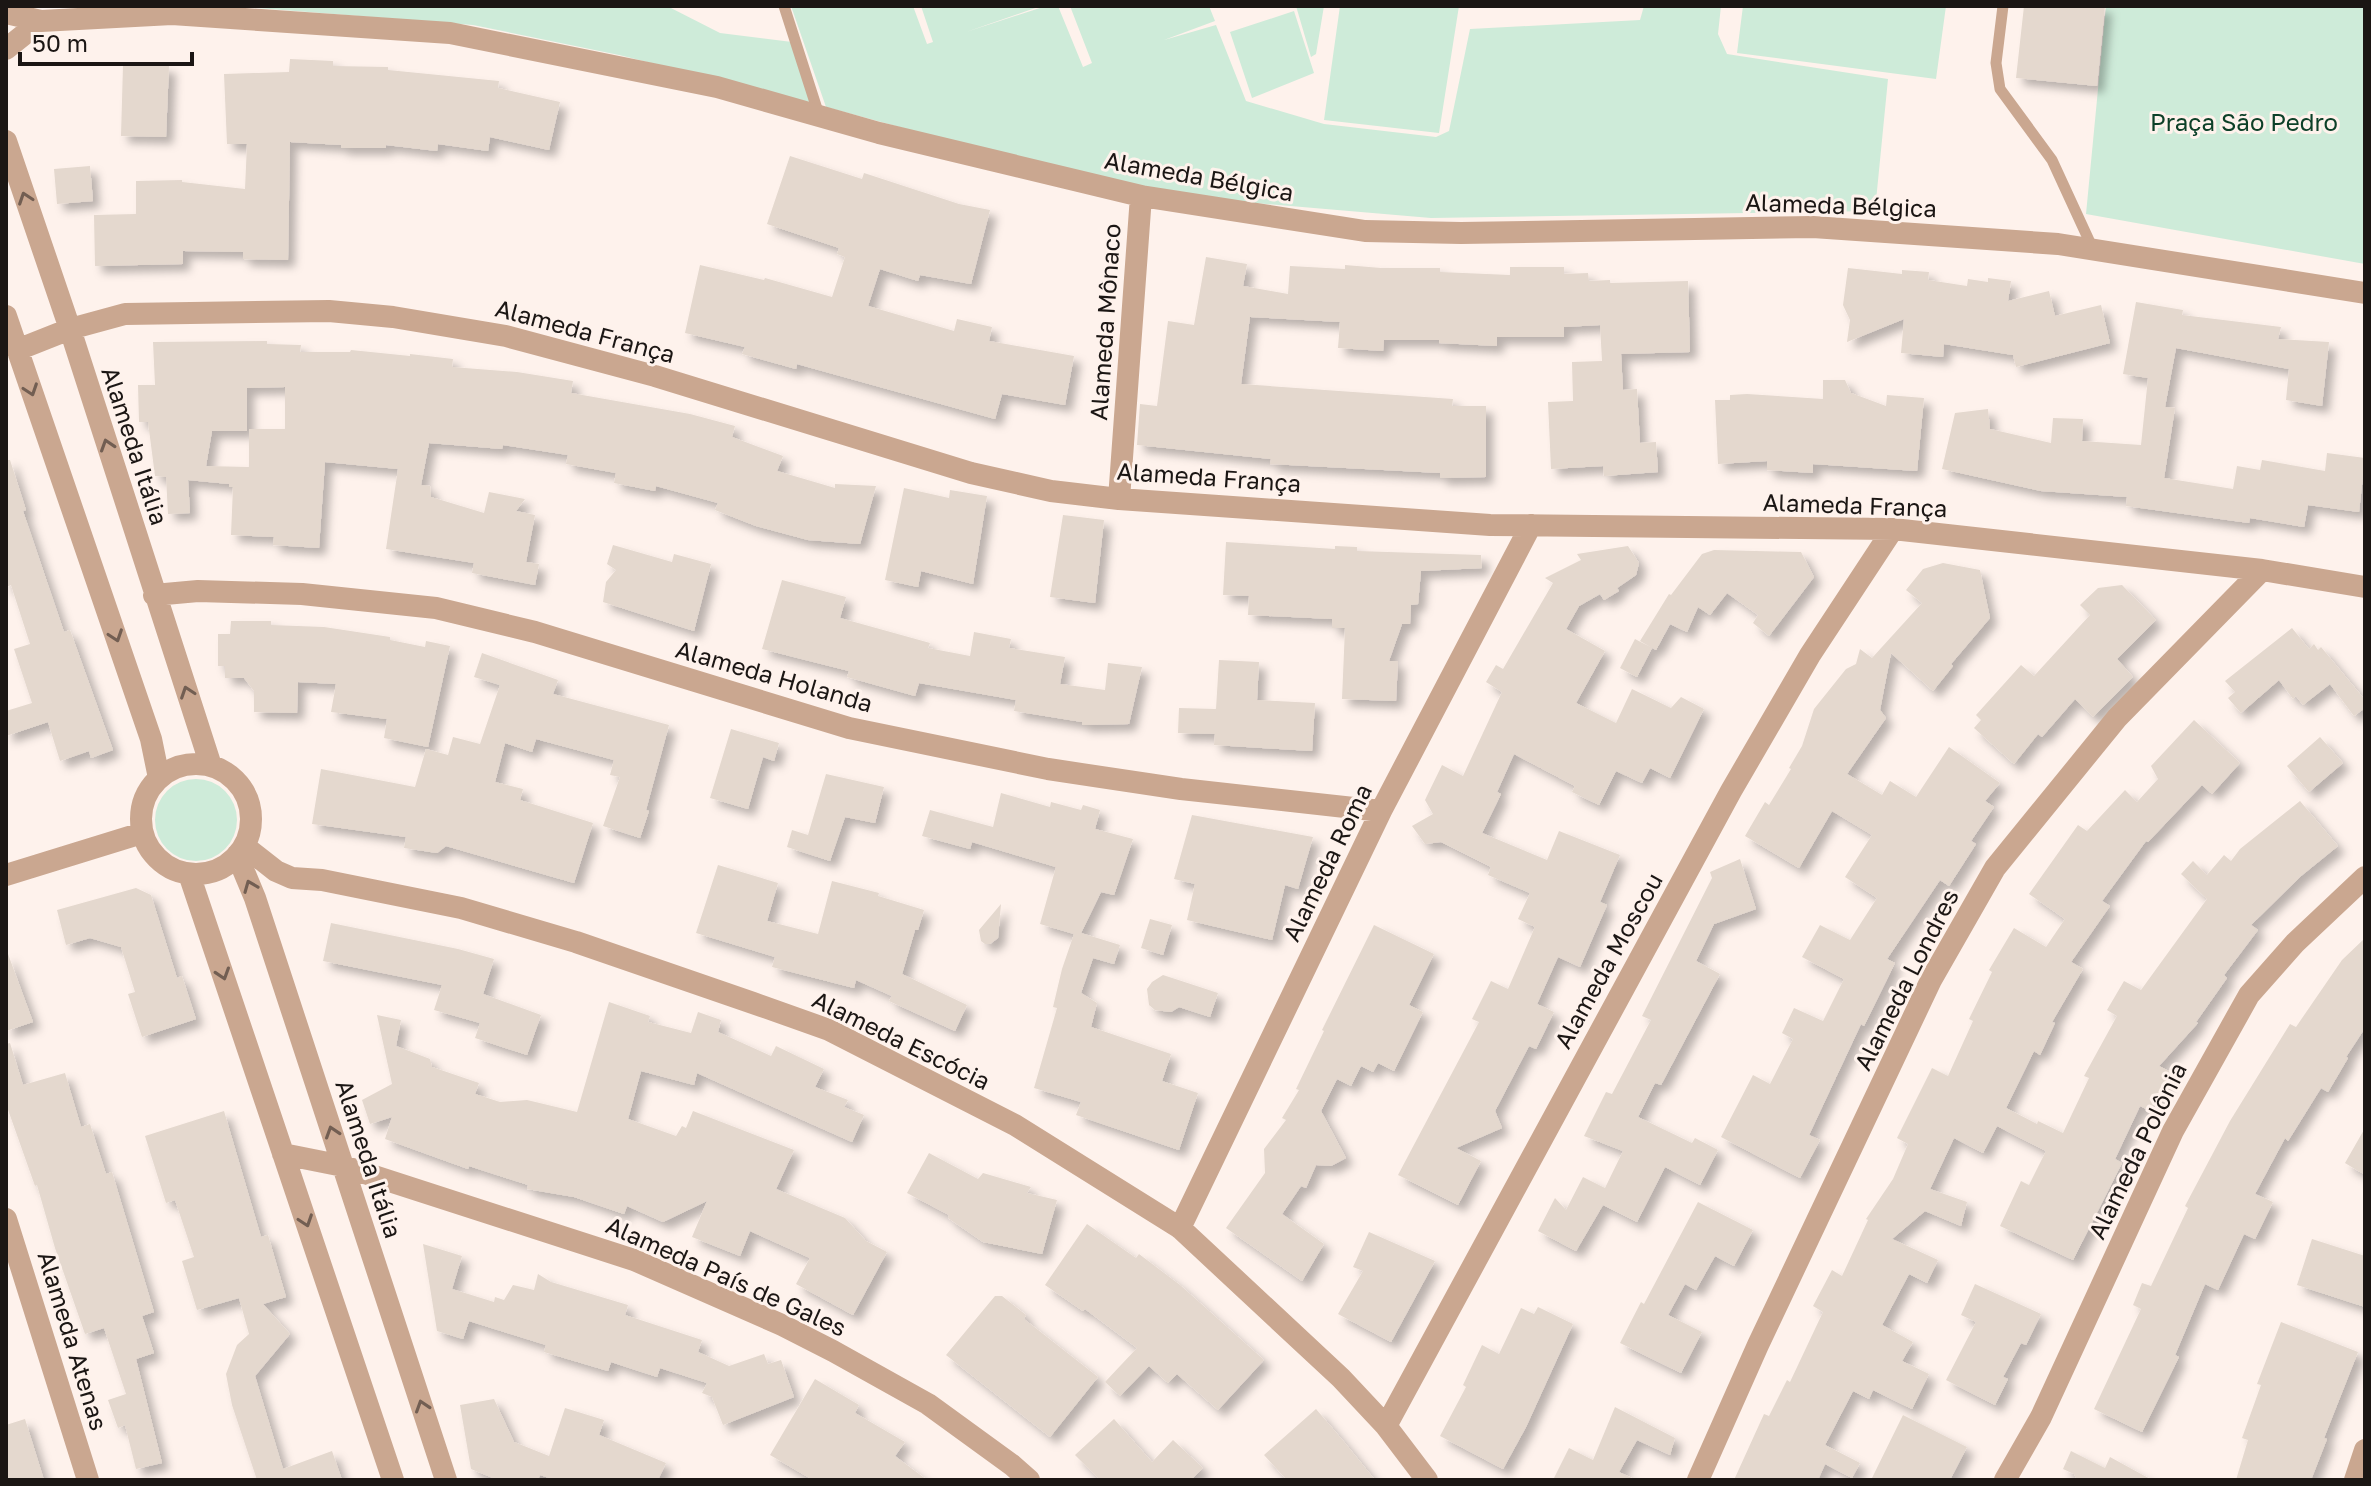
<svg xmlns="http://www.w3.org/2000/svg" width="2371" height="1486" font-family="'Golos Text',sans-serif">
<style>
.green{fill:#ceebd9}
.building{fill:#e4d8ce;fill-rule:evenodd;filter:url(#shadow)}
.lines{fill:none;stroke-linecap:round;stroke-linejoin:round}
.lane{stroke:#caa790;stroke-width:11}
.street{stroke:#caa790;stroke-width:22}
.oneway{stroke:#725e52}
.labels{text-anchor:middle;stroke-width:6;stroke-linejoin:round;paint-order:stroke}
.park-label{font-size:24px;fill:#0d4028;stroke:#fef2ec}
.street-label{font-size:24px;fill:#1b1614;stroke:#fef2ec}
</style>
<defs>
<filter id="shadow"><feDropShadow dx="7" dy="7" stdDeviation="4" flood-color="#0004"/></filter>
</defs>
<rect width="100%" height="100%" fill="#fef2ec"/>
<!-- green -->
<path class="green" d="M233 6H667L720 33 792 42 812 103 619 55 473 25Z
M791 6H913L927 44 933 42 921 6H1041L966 32 1046 6H1058L1083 67 1092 63 1070 6H1209L1215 21 1164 40 1216 25 1246 101 1324 124 1436 137 1449 131 1470 29 1640 20 1644 6H1721L1718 34 1727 54 1888 79 1875 211 1431 218 1208 199 1087 178 826 107Z
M1296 6H1324L1316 54 1311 57Z
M1340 6H1459L1439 133 1324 120Z
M1743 6H1946L1936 79 1737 53Z
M2106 6H2365V264L2086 214Z
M1294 11 1314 73 1252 98 1230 32Z
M155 820a41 41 0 1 1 82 0a41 41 0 1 1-82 0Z"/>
<!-- building -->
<path class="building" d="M2024 6H2105L2097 86 2016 78Z
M290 59 333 61V66L388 67V70L499 81 498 88 560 102 549 150 490 137 488 151 438 144 437 151 386 145V148H341V145L290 142 288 260 243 259V252L183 251V264L95 266 94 215 136 214V181L182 180V182L245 189 247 144H227L224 74 289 72Z
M123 65 169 66 166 137 121 136Z
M790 156 862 179 864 173 959 204 990 210 971 284 920 275 918 281 880 269 868 306 954 331 957 319 992 327 989 341 1074 356 1065 405 1002 394 995 419 797 364 796 369 742 354 745 347 685 333 700 265 764 280 765 278 832 297 845 257 837 254 839 248 767 224Z
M90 166 93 201 57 204 54 169Z
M1206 257 1247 264 1243 286 1288 294 1290 266 1345 269V265L1381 268H1440V272L1510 275V267H1564V274L1588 273 1589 281 1610 280V283L1688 281 1690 352 1621 354 1623 390 1637 389 1640 443 1656 442 1658 472 1604 476 1603 466 1551 469 1548 402 1573 401 1572 362 1602 361 1600 325 1564 327V337H1497V346L1439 343V340H1384L1383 351 1338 348 1340 322 1250 317 1241 384 1453 399 1452 406H1486V477L1440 478V473L1270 464 1271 459 1137 445 1140 404 1157 406 1168 321 1194 325Z
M1848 268 1902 274V270L1929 272 1928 280 1967 286 1968 279 1988 282V278L2011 281 2008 301 2049 291 2055 316 2101 305 2110 343 2016 367 2013 355 1944 344 1943 357 1901 353 1904 319 1847 342 1850 320 1843 305Z
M2136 302 2183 310 2182 315 2281 327 2278 339 2329 342 2322 406 2286 400 2289 369 2176 348 2165 407 2175 408 2164 478 2233 489 2237 466 2260 470 2262 460 2325 471 2327 453 2365 458 2359 512 2308 505 2304 527 2250 518 2249 523 2126 506 2127 497 2041 491 1942 469 1955 413 1988 409 1990 429 2051 443 2053 418 2083 419 2082 441 2141 445 2148 378 2123 374Z
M267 341V344L301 345 300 352H350L351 350 410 356V354L453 359 452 367 517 372 573 381 571 393 690 414 735 426 732 437 783 456 777 471 835 488V484L876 486 860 544 808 540 756 526 715 510 718 503 656 486 655 491 614 483 616 473 566 464 568 455 503 445 502 449 429 443 421 485 430 486 431 497 484 513 489 492 525 499 516 511 535 515 526 562 539 564 535 585 472 573 474 563 386 549 398 469 325 462 319 548 273 545 274 537 231 535 233 487H229V484L188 480 190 513 168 514 166 477 155 476 148 422H139L138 385H155L153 342ZM285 387V429H249V467L206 466 212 431H247V388Z
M1823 380H1845L1851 393 1886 406 1887 395 1924 398 1917 471 1813 464V473L1767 470V461L1718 464 1715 400H1730V395L1747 394 1823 399Z
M6 460H10L26 510 23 511 64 632 70 630 113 750 91 758 89 751 60 761 48 722 6 736V711L32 703 14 649 30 644 11 585 6 587Z
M904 488 949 498 950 490 987 496 973 584 921 571 918 587 885 580Z
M1063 515 1104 520 1095 603 1050 597Z
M1226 542 1335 549V546L1357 547V551L1481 555 1482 568 1421 571 1418 604 1411 605 1410 624H1402L1389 661H1398L1396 701 1342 699 1345 628H1332V619L1248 615 1249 596 1223 595Z
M613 545 672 562 674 554 711 564 694 631 603 602 606 582 616 570 607 564Z
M1628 546 1639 563 1636 575 1617 588 1619 591 1604 600 1600 594 1579 606 1566 629 1605 651 1576 703 1616 723 1632 689 1671 708 1681 697 1704 709 1670 778 1650 768 1642 783 1616 771 1599 805 1572 792 1575 786 1514 754 1497 792 1501 794 1482 833 1547 860 1559 831 1620 855 1600 902 1607 905 1580 967 1558 957 1537 1004 1554 1012 1536 1049 1529 1046 1495 1111 1502 1128 1456 1148 1481 1161 1458 1205 1398 1175 1479 1022 1472 1019 1491 981 1508 989 1535 927 1518 919 1530 893 1488 875 1491 867 1441 842 1425 844 1412 826 1433 814 1425 800 1442 765 1463 776 1502 692 1486 682 1496 665 1503 669 1553 583 1545 578 1581 560 1577 554Z
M1714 550 1801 552 1814 577 1769 636 1753 623 1758 615 1727 593 1710 615 1698 607 1687 632 1670 624 1656 650 1640 641 1669 594 1671 595 1702 554Z
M1943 563 1980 570 1990 618 1951 664 1953 666 1933 691 1891 653 1880 710 1886 718 1847 774 1882 795 1890 781 1916 797 1949 747 2000 783 1985 801 1994 807 1971 841 1976 844 1949 886 1940 880 1887 959 1895 963 1864 1026 1861 1024 1809 1135 1820 1140 1800 1178 1721 1137 1753 1075 1770 1084 1793 1039 1782 1033 1794 1008 1823 1021 1844 979 1802 957 1820 925 1850 940 1877 898 1845 877 1872 835 1832 811 1799 868 1745 836 1765 802 1769 805 1791 769 1789 768 1802 746 1814 709 1846 669 1856 664 1860 649 1872 658 1922 603 1906 590 1923 569Z
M782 580 846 597 840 618 930 643 928 648 970 656 974 632 1011 639 1009 648 1065 657 1060 684 1105 690 1108 663 1142 667 1129 724 1082 725V722L1014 711 1016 700 919 683 915 696 847 677 849 671 762 649Z
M2122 585 2156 620 2117 659 2133 677 2093 717 2075 699 2042 737 2038 734 2014 764 1974 728 1981 720 1976 715 2021 665 2034 676 2090 615 2080 605 2098 588Z
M231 621H271V625L324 627 390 637V640L425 647 426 641 450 646 428 747 384 738 387 719 331 712 336 684 298 682 297 713 254 712V691L244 678H225V666H218V634H230Z
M2292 628 2309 649 2314 644 2318 650 2321 647 2365 700V708L2354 716 2330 684 2303 705 2296 696 2293 699 2279 680 2241 713 2228 698 2235 692 2225 681Z
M1635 639 1652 648 1637 677 1620 668Z
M482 653 558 680 553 694 669 725 646 810 649 811 640 838 603 826 620 777 610 775 614 760 536 739 532 752 505 743 495 782 523 789 520 800 593 823 574 883 446 846 437 853 404 848 406 837 312 824 321 769 415 787 426 749 448 755 453 737 480 744 500 685 474 677Z
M1219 660 1259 662 1257 700 1315 703 1312 751 1214 745 1215 734 1178 733 1179 708 1216 709Z
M2194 720 2240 763 2212 794 2202 785 2148 842 2146 841 2102 901 2110 906 2071 962 2083 969 2052 1022 2055 1023 2040 1055 2034 1051 2006 1108 2037 1124 2038 1121 2063 1133 2089 1078 2084 1076 2117 1016 2107 1010 2124 981 2141 990 2207 899 2181 874 2193 861 2207 875 2224 855 2231 861 2240 849 2300 801 2338 846 2301 876 2251 925 2258 930 2224 975 2227 978 2196 1022 2198 1023 2159 1066 2171 1072 2150 1111 2140 1106 2115 1159 2122 1163 2073 1260 2000 1226 2021 1181 2029 1185 2046 1151 1997 1126 1983 1153 1954 1138 1930 1189 1967 1202 1961 1226 1925 1211 1892 1239 1938 1260 1927 1283 1909 1274 1882 1325 1913 1342 1902 1361 1929 1374 1912 1409 1873 1390 1869 1399 1853 1391 1825 1445 1860 1463 1852 1478 1825 1464 1818 1480H1734L1764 1414 1769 1416 1787 1380 1790 1382 1823 1312 1813 1306 1832 1270 1842 1276 1868 1220 1866 1219 1893 1179 1908 1144 1897 1138 1932 1068 1948 1076 1973 1021 1969 1019 1992 972 1989 970 2014 928 2046 947 2065 919 2029 894 2078 825 2087 831 2125 790 2137 802 2158 779 2151 766Z
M731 729 779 743 774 761 763 757 748 809 710 798Z
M2320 737 2343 763 2309 792 2287 766Z
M826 774 884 787 875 823 845 817 830 861 787 847 792 830 808 835Z
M1001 793 1050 807 1051 802 1081 810 1083 805 1100 810 1095 829 1133 839 1114 895 1101 892 1081 933 1120 945 1114 964 1093 958 1081 993 1097 1003 1091 1027 1171 1054 1162 1081 1198 1093 1179 1150 1076 1115 1081 1102 1034 1088 1057 1008 1053 1007 1062 969 1074 934 1040 924 1056 867 972 842 970 849 922 836 930 810 993 827Z
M1192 815 1313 837 1298 889 1285 885 1272 940 1187 920 1195 884 1174 879Z
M1740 859 1756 909 1714 924 1696 961 1720 974 1661 1085 1655 1083 1638 1117 1692 1143 1695 1138 1718 1150 1700 1185 1665 1167 1637 1222 1603 1205 1576 1251 1538 1231 1555 1198 1566 1210 1583 1177 1605 1188 1623 1151 1584 1136 1606 1092 1612 1094 1651 1020 1642 1016 1712 878 1710 872Z
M718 865 778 883 767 921 818 934 832 881 879 893 878 896 924 910 918 930H915L902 974 967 1005 955 1031 889 1001 892 996 856 980 854 988 772 967 775 957 696 933Z
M136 888 151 895 177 978 182 976 196 1019 142 1037 128 994 135 992 121 947 90 938 66 945 57 910Z
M1001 904 998 938 990 944H985L981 941 979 930Z
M1150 919 1172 925 1163 955 1141 948Z
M331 923 458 949 494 959 483 994 541 1015 527 1055 475 1038 480 1023 434 1010 442 985 323 961Z
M1374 925 1434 954 1409 1005 1423 1012 1394 1071 1378 1063 1373 1072 1361 1066 1351 1086 1337 1079 1321 1111 1346 1158 1331 1166 1316 1165 1306 1188 1301 1186 1282 1214 1324 1244 1302 1281 1226 1228 1265 1173 1264 1149 1286 1120 1282 1118 1299 1090 1296 1089 1324 1031 1322 1030Z
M2365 938V1028L2346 1057 2348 1058 2328 1092 2321 1088 2288 1141 2285 1138 2255 1194 2273 1202 2255 1239 2244 1234 2218 1290 2205 1284 2175 1355 2179 1357 2142 1432 2094 1409 2141 1309 2133 1305 2142 1283 2151 1286 2188 1208 2185 1206 2230 1121 2290 1024 2296 1027 2342 960Z
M6 954H8L33 1022 6 1031Z
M1163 975 1218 993 1210 1017 1179 1007 1171 1012 1155 1010 1149 1005 1147 989 1152 982Z
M609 1002 650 1016 648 1022 691 1033 698 1012 721 1020 718 1032 771 1056 776 1046 824 1069 815 1087 848 1100 844 1107 864 1115 852 1142 697 1073 694 1085 641 1071 628 1119 676 1136 682 1126 686 1128 693 1111 794 1150 776 1189 845 1218 866 1241 887 1252 853 1315 796 1284 810 1258 750 1231 740 1256 692 1237 707 1201 663 1222 627 1206 624 1214 574 1197 527 1189 528 1185 469 1166 468 1169 385 1139 392 1117 370 1124 362 1100 392 1084 377 1015 401 1020 396 1046 430 1059 432 1067 479 1083 475 1094 500 1102 527 1100 577 1112Z
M10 1043 23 1085 65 1073 81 1127 90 1124 106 1174 112 1172 154 1312 142 1316 154 1353 136 1359 162 1463 136 1469 125 1425 118 1428 108 1400 126 1394 104 1328 85 1334 55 1248 37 1185 35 1186 6 1104V1044Z
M224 1111 261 1237 268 1235 286 1297 263 1304 290 1334 255 1376 283 1469 332 1451 342 1480H257L232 1405 226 1374 237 1345 249 1334 239 1298 197 1310 182 1261 194 1257 175 1200 166 1203 145 1136Z
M2365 1128V1175L2345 1163Z
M929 1153 978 1179 983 1173 1031 1187 1027 1193 1057 1200 1042 1254 983 1242 948 1218 949 1215 907 1193Z
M1698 1202 1753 1230 1734 1266 1715 1256 1696 1290 1685 1284 1668 1315 1702 1332 1681 1373 1620 1343 1641 1302 1644 1304Z
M1087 1224 1136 1258 1139 1254 1180 1285 1264 1360 1218 1410 1177 1374 1168 1383 1149 1366 1120 1396 1105 1382 1137 1348 1085 1309 1083 1311 1045 1285Z
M1369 1232 1435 1261 1391 1342 1338 1314 1363 1271 1353 1267Z
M2312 1239 2365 1256V1307L2297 1285Z
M423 1244 462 1256 452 1289 494 1302 495 1297 504 1300 513 1285 534 1290 538 1274 551 1282 628 1305 625 1315 702 1340 698 1352 729 1366 764 1354 768 1364 781 1360 794 1397 723 1425 712 1397 702 1393 707 1383 660 1368 657 1377 611 1362 608 1371 544 1352 546 1345 469 1321 463 1339 437 1331Z
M1975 1284 2041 1314 2026 1345 2021 1343 2003 1377 2008 1379 1995 1405 1946 1380 1976 1322 1961 1315Z
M995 1296H1002L1026 1315 1024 1319 1098 1377 1050 1437 946 1355Z
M1538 1307 1573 1324 1526 1427 1503 1469 1440 1436 1466 1387 1463 1385 1482 1345 1499 1354 1521 1308 1534 1314Z
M2281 1322 2358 1352 2324 1438 2327 1439 2311 1480H2236L2248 1440 2242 1438 2261 1385 2257 1384Z
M815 1379 859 1405 855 1413 905 1442 895 1456 927 1480H813L770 1455Z
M494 1399 514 1442 549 1456 565 1408 604 1420 599 1435 666 1463 658 1480H555L540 1475 538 1480H498L471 1469 460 1405Z
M1615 1407 1675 1438 1670 1455 1637 1440 1619 1472 1636 1480H1553L1569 1448 1593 1460Z
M1316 1409 1345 1443 1375 1480H1287L1264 1455Z
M1903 1415 1967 1447 1950 1480H1871Z
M25 1419 44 1480H6V1425Z
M1114 1419 1152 1462 1173 1440 1203 1468 1191 1480H1100L1075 1455Z
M2071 1451 2105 1468 2110 1457 2152 1480H2077L2074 1474 2063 1469Z"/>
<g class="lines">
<!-- lane -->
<path class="lane" d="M784 6 819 115
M2003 6 1996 63 2000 89 2052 160 2093 249"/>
<!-- street -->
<path class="street" d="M6 13 41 21 172 14 450 33 717 87 879 133 1141 196 1365 231 1461 233 1813 227 2058 244 2365 293
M6 49 41 21
M6 141 70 329 211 766
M6 316 151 739 159 778
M17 350 70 329 125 314 329 311 393 317 506 336 655 376 971 473 1051 491 1119 499 1490 525 1893 529 2262 570 2365 587
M1119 499 1141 196
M154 595 198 591 302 594 436 608 535 632 849 728 1048 769 1181 789 1381 811
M141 819a55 55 0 1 1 110 0a55 55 0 1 1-110 0Z
M244 846 276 871 292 878 322 880 461 908 576 942 753 1003 829 1030 1015 1125 1180 1228 1341 1378 1386 1426 1427 1480
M237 855 255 898 446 1480
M189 874 393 1480
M6 875 142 833
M283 1154 343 1166 634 1260 782 1325 833 1351 928 1404 1012 1465 1029 1480
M6 1219 88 1480
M1180 1228 1381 811 1531 525
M1386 1426 1731 791 1810 655 1893 529
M1698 1480 1758 1345 1931 980 1995 868 2117 718 2262 570
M2005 1480 2041 1417 2173 1131 2249 995 2295 943 2365 877
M2355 1480 2365 1450"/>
</g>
<!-- one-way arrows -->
<defs><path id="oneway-chevron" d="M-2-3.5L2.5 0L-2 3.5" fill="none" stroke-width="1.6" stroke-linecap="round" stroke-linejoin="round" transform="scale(2)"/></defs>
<g class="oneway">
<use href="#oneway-chevron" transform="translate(25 198) rotate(-109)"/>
<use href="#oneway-chevron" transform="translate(31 390) rotate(71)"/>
<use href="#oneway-chevron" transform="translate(107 445) rotate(-108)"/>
<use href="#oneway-chevron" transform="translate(116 636) rotate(71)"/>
<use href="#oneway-chevron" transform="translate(187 692) rotate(-109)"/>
<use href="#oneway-chevron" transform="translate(250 886) rotate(-112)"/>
<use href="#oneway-chevron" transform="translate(223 974) rotate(72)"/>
<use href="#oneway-chevron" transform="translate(332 1132) rotate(-108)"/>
<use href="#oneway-chevron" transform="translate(306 1221) rotate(71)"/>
<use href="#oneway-chevron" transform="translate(422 1406) rotate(-108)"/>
</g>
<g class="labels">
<!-- park labels -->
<g class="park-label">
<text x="2244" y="131">Praça São Pedro</text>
</g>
<!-- street labels -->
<g class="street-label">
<text transform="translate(1199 177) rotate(10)" y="8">Alameda Bélgica</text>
<text transform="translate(1841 206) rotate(2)" y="8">Alameda Bélgica</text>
<text transform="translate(1106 322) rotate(-86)" y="8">Alameda Mônaco</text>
<text transform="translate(585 332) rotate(15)" y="8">Alameda França</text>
<text transform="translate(134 446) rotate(72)" y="8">Alameda Itália</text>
<text transform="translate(1209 478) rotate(4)" y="8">Alameda França</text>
<text transform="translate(1855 506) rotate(2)" y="8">Alameda França</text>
<text transform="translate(774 677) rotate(16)" y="8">Alameda Holanda</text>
<text transform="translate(1328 863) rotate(-64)" y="8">Alameda Roma</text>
<text transform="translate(1609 961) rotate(-61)" y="8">Alameda Moscou</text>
<text transform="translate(1907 980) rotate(-63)" y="8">Alameda Londres</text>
<text transform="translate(901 1041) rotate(26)" y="8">Alameda Escócia</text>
<text transform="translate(2138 1151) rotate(-64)" y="8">Alameda Polônia</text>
<text transform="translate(368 1159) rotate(72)" y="8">Alameda Itália</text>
<text transform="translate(726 1277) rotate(24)" y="8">Alameda País de Gales</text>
<text transform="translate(72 1341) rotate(73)" y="8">Alameda Atenas</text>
</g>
</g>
<!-- border -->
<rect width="2371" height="1486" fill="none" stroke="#1b1614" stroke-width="16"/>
<!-- scale -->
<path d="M20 52v12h172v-12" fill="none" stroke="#1b1614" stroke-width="4"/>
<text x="32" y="52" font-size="24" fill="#1b1614" stroke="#fef2ec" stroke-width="6" paint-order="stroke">50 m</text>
</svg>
